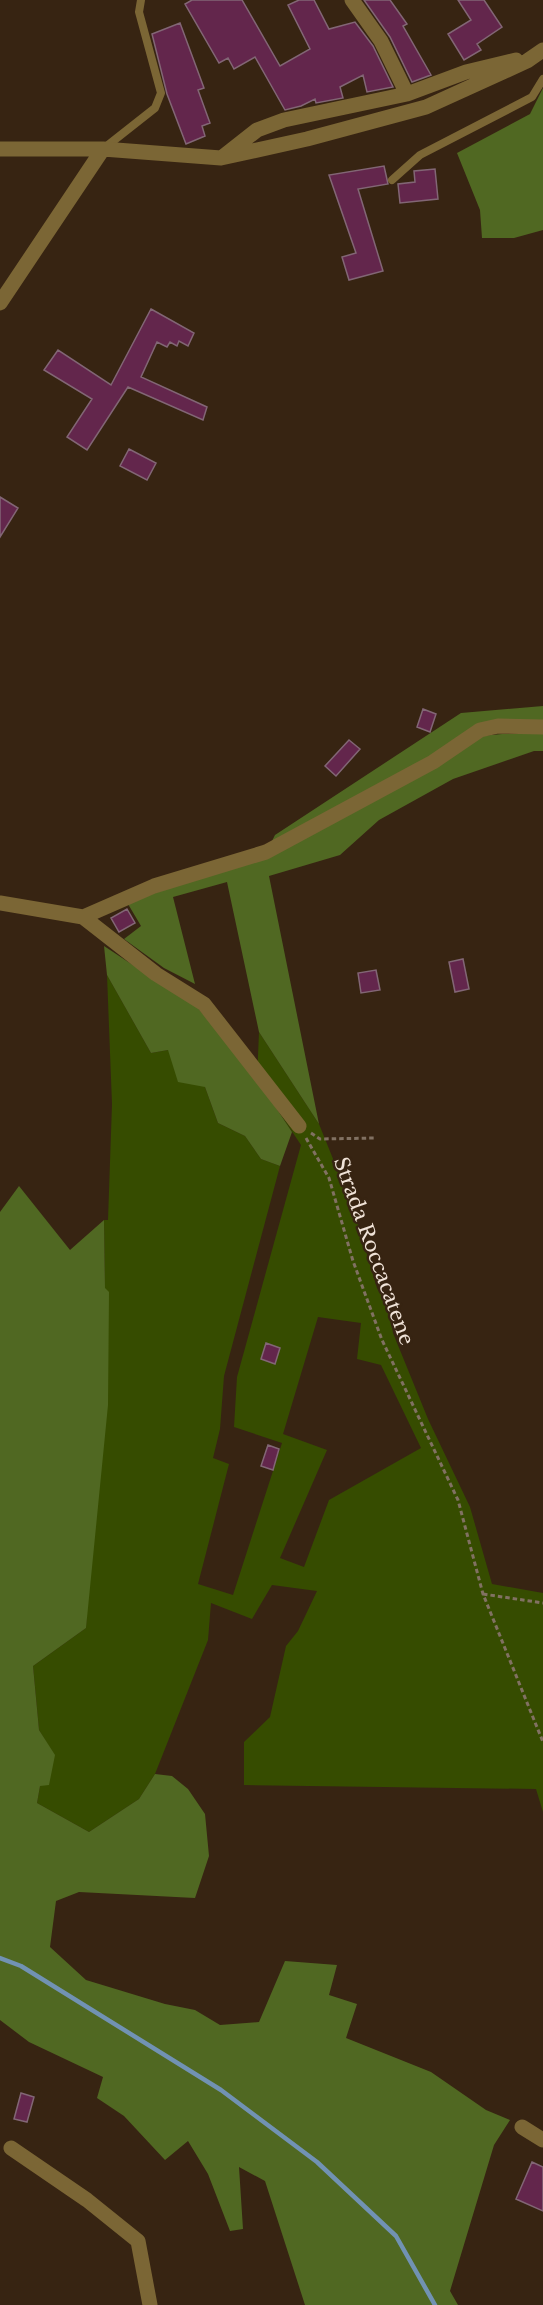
<svg xmlns="http://www.w3.org/2000/svg" width="543" height="2305" font-family="'Libre Baskerville',serif">
<style>
.green{fill:#364c00;fill-rule:evenodd}
.forest{fill:#506822}
.lines{fill:none;stroke-linecap:round;stroke-linejoin:round}
.stream{stroke:#7192b3;stroke-width:4.5}
.building{fill:#63264c;stroke:#826675;stroke-width:1.5}
.path{stroke:#817162;stroke-width:3;stroke-dasharray:4.5 3;stroke-linecap:butt}
.service{stroke:#7b6635;stroke-width:8}
.minor{stroke:#7b6635;stroke-width:15}
.labels{text-anchor:middle;stroke-width:5;stroke-linejoin:round;paint-order:stroke}
.street-label{font-size:20px;fill:#f0e3d8;stroke:#372412}
</style>
<rect width="100%" height="100%" fill="#372412"/>
<!-- green -->
<path class="green" d="M107 975 151 1053 168 1050 205 1087 218 1123 245 1136 261 1159 280 1166 224 1376 220 1429 213 1458 229 1464 198 1584 233 1595 282 1443 234 1427 237 1377 301 1145 257 1079 259 1032 319 1124 354 1211 377 1288 389 1308 393 1333 428 1419 470 1507 492 1584 543 1593V1812L536 1789 244 1785V1742L270 1717 286 1646 298 1631 317 1591 272 1585 252 1619 211 1603 208 1640 155 1774 139 1799 89 1832 37 1803 40 1786 54 1755 39 1730 33 1666 86 1628 105 1288 104 1220H108L112 1104ZM318 1317 361 1323 357 1359 381 1365 421 1448 329 1500 304 1567 280 1558 327 1450 283 1434Z"/>
<!-- forest -->
<path class="forest" d="M543 88V230L514 238H482L480 210 457 153 530 114Z
M543 706V723L499 722 429 757 270 845 275 835 461 713Z
M502 734H543V751H534L453 779 379 820 340 855 269 876 319 1124 259 1032 227 882 173 897 195 984 164 968 124 939 141 926 128 904 170 886 267 854 481 736Z
M104 946 198 1008 257 1079 292 1132 280 1166 261 1159 245 1136 218 1123 205 1087 178 1082 168 1050 151 1053 107 975Z
M19 1186 70 1250 104 1220 105 1288 109 1292 108 1405 86 1628 33 1666 39 1730 55 1755 49 1785 40 1786 37 1803 89 1832 139 1799 155 1774 172 1776 188 1789 205 1814 209 1856 195 1898 79 1892 56 1901 50 1947 86 1980 165 2004 195 2010 220 2025 259 2022 285 1961 337 1965 329 1995 357 2004 346 2038 431 2072 486 2110 510 2120 494 2145 450 2291 458 2305H305L265 2181 239 2167 243 2229 230 2231 208 2174 188 2141 165 2160 124 2116 97 2098 103 2077 29 2042 0 2020V1212Z"/>
<g class="lines">
<!-- stream -->
<path class="stream" d="M0 1958 21 1966 221 2090 317 2162 396 2236 435 2305"/>
</g>
<!-- building -->
<path class="building" d="M192 0H242L280 66 310 49 288 5 299 0H314L329 29 355 22 373 46 393 87 367 92 363 75 340 87 343 98 316 103 315 99 301 106 285 110 255 57 234 69 228 58 219 63 185 4Z
M364 0H390L407 24 403 26 431 75 412 82 390 37Z
M458 0H484L502 27 477 44 481 50 464 60 448 34 471 20Z
M180 23 204 88 198 90 210 123 202 126 205 136 186 144 167 94 152 34Z
M384 166 388 184 358 189 383 271 349 280 342 257 356 253 329 175Z
M435 169 438 199 400 203 398 184 415 182 414 171Z
M151 309 194 333 188 346 179 341 177 346 170 342 167 347 157 342 141 377 207 407 203 420 128 387 87 450 67 437 92 399 44 370 58 350 111 385Z
M129 449 156 463 147 480 120 466Z
M0 497 18 508 0 537Z
M423 709 436 714 430 732 417 727Z
M349 740 360 749 336 776 325 766Z
M127 909 135 923 119 932 111 918Z
M463 959 469 989 455 992 449 962Z
M376 970 380 990 361 993 358 973Z
M266 1343 280 1348 275 1364 261 1359Z
M268 1445 279 1449 273 1470 261 1466Z
M21 2093 34 2097 27 2122 14 2119Z
M532 2162 543 2167V2211L516 2199Z"/>
<g class="lines">
<!-- path -->
<path class="path" d="M311 1133 320 1139 375 1138
M306 1138 329 1178 353 1261 382 1340 458 1500 483 1594 543 1742
M483 1594 543 1603"/>
<!-- service -->
<path class="service" d="M103 149 155 108 161 93 139 12 141 0
M392 180 420 155 532 97 543 79"/>
<!-- minor -->
<path class="minor" d="M352 0 381 41 407 94
M0 149H103L221 158 307 139 426 107 527 61 543 50
M224 156 257 130 284 120 407 94 466 72 516 60
M0 303 103 149
M0 903 83 917 154 886 266 852 433 762 480 730 498 726 543 727
M83 917 156 974 204 1004 299 1126
M522 2127 543 2140
M11 2148 87 2200 138 2241 150 2305"/>
</g>
<g class="labels">
<!-- street labels -->
<g class="street-label">
<text transform="translate(374 1251) rotate(70)" y="7">Strada Roccacatene</text>
</g>
</g>
</svg>
